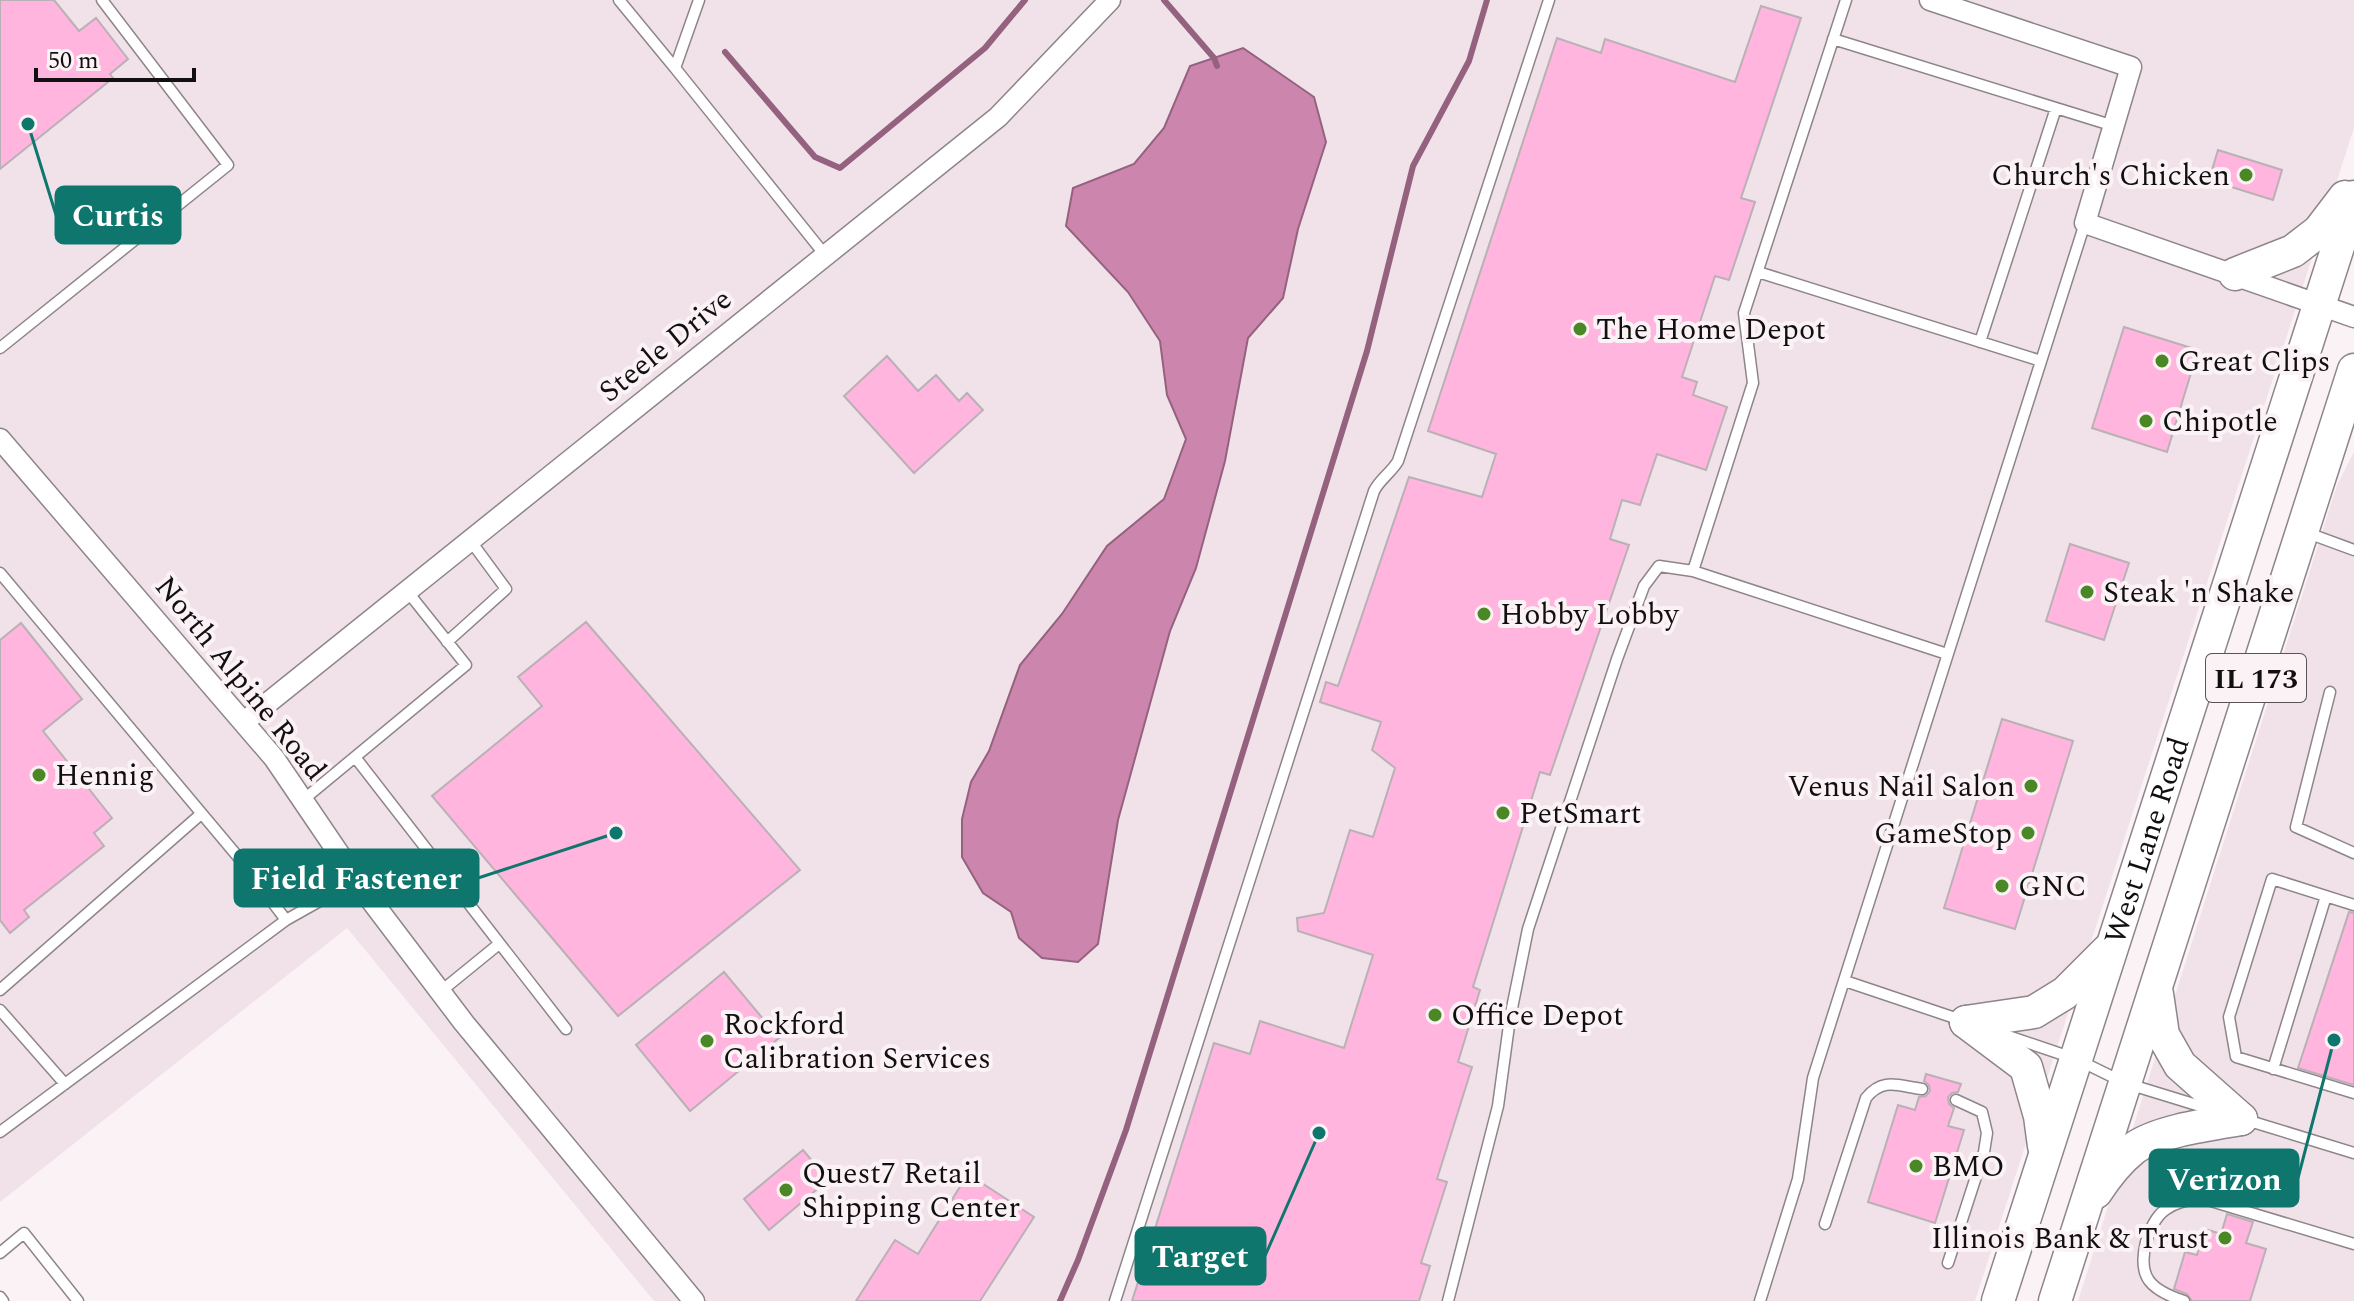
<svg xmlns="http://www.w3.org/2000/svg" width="2354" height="1301" font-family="Spectral,serif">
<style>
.built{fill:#f1e2ea}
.water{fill:#cc86ad;stroke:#94627e;stroke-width:2}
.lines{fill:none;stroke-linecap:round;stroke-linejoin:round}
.stream{stroke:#94627e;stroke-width:6}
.building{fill:#ffb5dd;stroke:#b9b1b5;stroke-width:2}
.lane-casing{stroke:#8d8589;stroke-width:13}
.street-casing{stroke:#8d8589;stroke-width:23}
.primary-casing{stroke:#8d8589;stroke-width:35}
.lane{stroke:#fff;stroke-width:10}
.street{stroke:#fff;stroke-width:20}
.primary{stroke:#fff;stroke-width:32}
.poi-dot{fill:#4b8724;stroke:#fbf2f6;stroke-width:3}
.labels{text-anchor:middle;stroke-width:8;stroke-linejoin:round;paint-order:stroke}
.shield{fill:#fbf2f6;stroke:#585356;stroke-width:2}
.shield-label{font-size:28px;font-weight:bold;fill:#120f11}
.poi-label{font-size:30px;fill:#120f11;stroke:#fbf2f6;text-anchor:start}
.street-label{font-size:30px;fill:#120f11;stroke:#fbf2f6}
.leader{fill:none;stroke:#0f766e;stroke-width:3}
.callout-dot{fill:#0f766e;stroke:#fbf2f6;stroke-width:3}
.callout{fill:#0f766e;stroke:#0f766e;stroke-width:3}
.callout-label{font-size:32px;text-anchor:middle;font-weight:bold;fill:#fff}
</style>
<rect width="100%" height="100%" fill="#fbf2f6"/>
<!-- built -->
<path class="built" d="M0 0H2354V128L1975 1301H654L347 928 0 1202Z
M2354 452V1301H2078L2337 485Z"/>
<!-- water -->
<path class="water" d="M1243 48 1314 97 1326 142 1298 229 1283 298 1248 338 1225 461 1196 568 1170 631 1118 820 1098 944 1078 962 1042 958 1019 938 1011 912 983 893 962 857V819L971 782 989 751 1020 665 1062 614 1107 546 1164 499 1186 439 1167 395 1160 341 1128 292 1066 226 1073 188 1134 164 1164 128 1190 66Z"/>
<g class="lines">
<!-- stream -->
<path class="stream" d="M1164 0 1214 58 1217 66
M725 52 815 157 840 168 985 48 1025 0
M1060 1301 1078 1260 1126 1130 1367 351 1413 166 1469 61 1487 0"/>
</g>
<!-- building -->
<path class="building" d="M0 0H54L79 31 96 18 128 59 110 74 113 78 0 169Z
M1761 6 1801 18 1741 198 1755 202 1729 280 1715 276 1682 377 1697 382 1693 395 1727 407 1706 470 1657 454 1640 505 1622 500 1610 539 1629 545 1550 775 1540 772 1473 987 1480 990 1458 1062 1472 1067 1437 1179 1447 1182 1421 1263 1430 1266 1419 1301H1132L1214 1043 1250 1054 1260 1021 1344 1048 1373 955 1298 931 1297 918 1324 913 1350 830 1373 837 1395 768 1372 750 1381 722 1320 702 1326 682 1338 686 1409 477 1482 497 1496 454 1428 431 1557 38 1601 53 1605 39 1735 82Z
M2218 150 2282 170 2273 200 2209 180Z
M2124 327 2198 350 2167 452 2092 428Z
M887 356 918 391 936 375 959 401 967 393 983 410 914 473 844 396Z
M2070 544 2129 563 2104 640 2046 621Z
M586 622 800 870 618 1016 432 796 542 706 518 677Z
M21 623 82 699 43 731 112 818 94 833 104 846 24 910 29 917 10 933 0 920V640Z
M2002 719 2073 741 2015 929 1944 908Z
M2349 912 2354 913V1085L2298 1068Z
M724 972 779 1038 690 1111 636 1045Z
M1926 1074 1961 1084 1958 1092 1952 1093 1948 1097 1949 1104 1954 1108 1948 1126 1964 1130 1935 1223 1868 1202 1898 1105 1915 1110 1919 1097 1926 1096 1930 1091 1929 1085 1924 1081Z
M803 1150 828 1180 769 1230 744 1199Z
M968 1174 1034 1217 980 1301H856L895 1240 918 1254Z
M2238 1181 2263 1189 2258 1207 2232 1199Z
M2227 1214 2253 1222 2246 1243 2266 1249 2250 1301H2192L2187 1294 2174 1289 2185 1252 2197 1255 2205 1229 2221 1234Z"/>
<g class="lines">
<defs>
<path id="lane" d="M619 0 675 68
M699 0 675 68 825 255
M1833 39 2114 126
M1758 272 2041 361
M1980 342 2056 108
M0 348 228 165 102 0
M2305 532 2354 550
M1693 571 1753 383 1744 313 1846 0
M0 573 239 858 286 920 0 1132
M447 642 506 589 470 540
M2330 692 2296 827 2354 853
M355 757 566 1029
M303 800 466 665 407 591
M2354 905 2272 879 2229 1017 2236 1057 2354 1093
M286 920 357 880
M1845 981 1961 1020
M0 990 201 814
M440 992 499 944
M0 1010 65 1084
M2002 1034 2076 1059 2125 1083 2213 1110
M2273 1069 2326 896
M2243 1119 2354 1153
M1825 1224 1866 1098C1883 1077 1898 1086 1922 1089
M0 1253 24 1233 78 1301
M1948 1263 1984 1152 1987 1133 1982 1112 1956 1100
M0 1297 3 1301
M1115 1301 1374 491C1380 479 1391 473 1398 461L1549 0
M1448 1301 1498 1106 1510 1018 1528 929 1617 659 1644 586 1659 566 1693 571 1947 654
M1760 1301 1798 1179 1813 1078 2085 223
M2184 1301C2151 1290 2137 1278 2146 1242 2149 1231 2156 1216 2165 1210 2176 1202 2188 1200 2201 1198L2354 1244"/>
<path id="street" d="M1930 0 2131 67 2085 223 2354 317
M0 439 274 758 367 895 464 1023 694 1301
M244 722 998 117 1110 0"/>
<g id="primary">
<path d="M2235 274 2293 251 2319 231 2345 197"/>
<path d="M2157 994 2163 1035 2180 1065 2241 1119"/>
<path d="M1966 1022 2034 1012 2065 993 2108 950"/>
<path d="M1966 1022 2026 1067 2040 1116 2044 1146"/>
<path d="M2096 1192C2107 1175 2118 1161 2133 1149 2157 1131 2211 1124 2241 1119"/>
<path id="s1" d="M1998 1301 2354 197"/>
<path d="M2055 1301 2354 370"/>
</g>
</defs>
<!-- lane casing -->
<use href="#lane" class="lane-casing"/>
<!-- street casing -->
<use href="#street" class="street-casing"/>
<!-- primary casing -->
<use href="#primary" class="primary-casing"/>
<!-- lane -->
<use href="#lane" class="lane"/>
<!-- street -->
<use href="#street" class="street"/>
<!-- primary -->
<use href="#primary" class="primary"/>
</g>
<!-- markers -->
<g class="poi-dot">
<circle cx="2246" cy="175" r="8"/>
<circle cx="1580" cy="329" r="8"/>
<circle cx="2162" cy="361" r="8"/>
<circle cx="2146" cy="421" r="8"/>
<circle cx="2087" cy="592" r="8"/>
<circle cx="1484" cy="614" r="8"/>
<circle cx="39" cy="775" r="8"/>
<circle cx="2031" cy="786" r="8"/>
<circle cx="1503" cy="813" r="8"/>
<circle cx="2028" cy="833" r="8"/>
<circle cx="2002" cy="886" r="8"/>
<circle cx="1435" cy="1015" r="8"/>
<circle cx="707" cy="1041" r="8"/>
<circle cx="1916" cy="1166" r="8"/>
<circle cx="786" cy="1190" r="8"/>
<circle cx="2225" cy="1238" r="8"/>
</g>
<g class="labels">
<!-- shield labels -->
<rect class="shield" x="2206" y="654" width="100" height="48" rx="6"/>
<g class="shield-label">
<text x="2256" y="688">IL 173</text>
</g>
<!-- poi labels -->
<g class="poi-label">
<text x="2230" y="185" text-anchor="end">Church's Chicken</text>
<text x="1596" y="339">The Home Depot</text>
<text x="2178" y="371">Great Clips</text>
<text x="2162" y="431">Chipotle</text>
<text x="2103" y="602">Steak 'n Shake</text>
<text x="1500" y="624">Hobby Lobby</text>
<text x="55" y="785">Hennig</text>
<text x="2015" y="796" text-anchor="end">Venus Nail Salon</text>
<text x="1519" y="823">PetSmart</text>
<text x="2012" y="843" text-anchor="end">GameStop</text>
<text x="2018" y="896">GNC</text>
<text x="1451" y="1025">Office Depot</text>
<text x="723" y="1034">Rockford<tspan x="723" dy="34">Calibration Services</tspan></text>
<text x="1932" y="1176">BMO</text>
<text x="802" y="1183">Quest7 Retail<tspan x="802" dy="34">Shipping Center</tspan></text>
<text x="2209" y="1248" text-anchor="end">Illinois Bank &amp; Trust</text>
</g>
<!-- street labels -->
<g class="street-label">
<text transform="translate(665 345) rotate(-39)" y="10">Steele Drive</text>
<text transform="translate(241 678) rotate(51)" y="10">North Alpine Road</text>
<text dy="10" stroke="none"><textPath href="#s1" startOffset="484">West Lane Road</textPath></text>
</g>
</g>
<!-- callouts -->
<path class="leader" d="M28 124L56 215M616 833L478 878M2334 1040L2298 1178M1319 1133L1265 1256"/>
<g class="callout-dot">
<circle cx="28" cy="124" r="8"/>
<circle cx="616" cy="833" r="8"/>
<circle cx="2334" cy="1040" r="8"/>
<circle cx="1319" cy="1133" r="8"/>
</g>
<g class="callout">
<rect x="56" y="187" width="124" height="56" rx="8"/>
<rect x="235" y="850" width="243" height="56" rx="8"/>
<rect x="2150" y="1150" width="148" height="56" rx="8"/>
<rect x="1136" y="1228" width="129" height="56" rx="8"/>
</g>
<g class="callout-label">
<text x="118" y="226">Curtis</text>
<text x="356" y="889">Field Fastener</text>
<text x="2224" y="1190">Verizon</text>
<text x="1200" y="1267">Target</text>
</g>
<!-- scale -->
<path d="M36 68v12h158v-12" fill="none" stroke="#120f11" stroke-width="4"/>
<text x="48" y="68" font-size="24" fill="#120f11" stroke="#fbf2f6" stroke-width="6" paint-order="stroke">50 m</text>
</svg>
